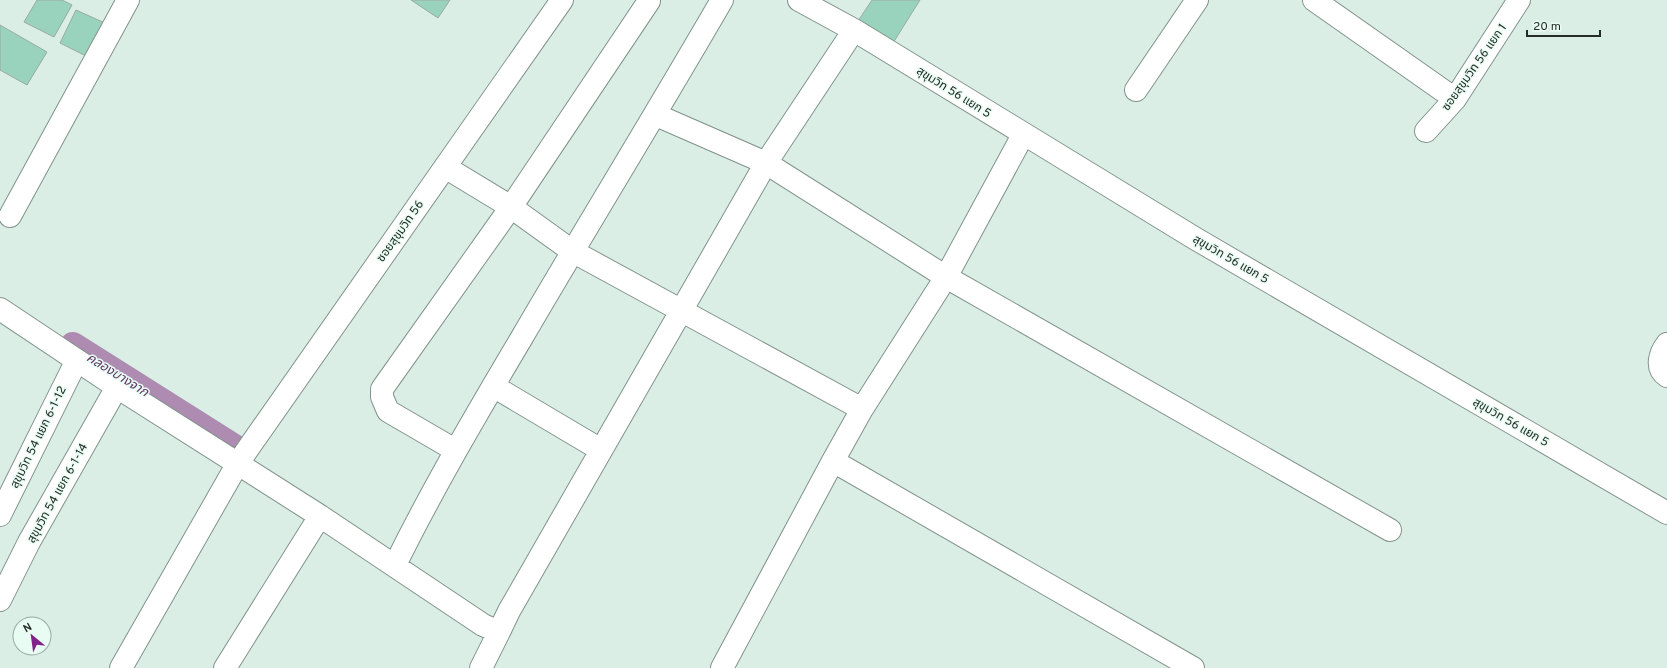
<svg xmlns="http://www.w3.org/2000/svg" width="1667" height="668" font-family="Overpass,'Noto Sans Thai',sans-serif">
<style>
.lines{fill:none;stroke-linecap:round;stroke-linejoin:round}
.canal{stroke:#ae8bb0;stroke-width:26}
.building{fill:#99d3bd;stroke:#98aba3}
.minor-casing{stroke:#81938c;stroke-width:24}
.minor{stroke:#fff;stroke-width:22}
.labels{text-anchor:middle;stroke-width:3;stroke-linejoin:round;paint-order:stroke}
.street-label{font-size:12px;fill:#242b28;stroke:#e8fcf3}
.water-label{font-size:13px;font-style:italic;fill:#633566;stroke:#e8fcf3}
</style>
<rect width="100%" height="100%" fill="#daeee6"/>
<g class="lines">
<!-- canal -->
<path class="canal" d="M73 345 236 448"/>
</g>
<!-- building -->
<path class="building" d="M37 0H62L72 5 54 37 24 22Z
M411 0H450L438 18Z
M872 0H920L893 43 858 21Z
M76 10 107 24 90 58 60 43Z
M0 25 47 52 27 85 0 70Z"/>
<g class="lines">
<defs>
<path id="minor" d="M799 0 854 30 1196 239 1667 513
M1314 0 1455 99
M1136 90 1197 0
M656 115 766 163 946 277 1390 530
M1426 131 1455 99 1519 0
M445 167 511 207 572 251 862 409
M10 216 128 0
M0 309 117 387 320 516 483 625 499 632 509 611 766 163 854 30
M1667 344C1660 353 1655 368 1667 376
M493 386 601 450
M455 450 388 411 382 397V389L511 207 649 1
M833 461 1193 668
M0 515 77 360
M395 565C433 488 477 413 521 339 587 226 656 114 722 0
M0 600 29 542 117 387
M121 668 238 463 562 0
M225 668 320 516
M481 668 499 632
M722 668 833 461 862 409 946 277 1023 135"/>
</defs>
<!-- minor casing -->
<use href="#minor" class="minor-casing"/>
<!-- minor -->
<use href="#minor" class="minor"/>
</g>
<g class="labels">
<!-- street labels -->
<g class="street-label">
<text transform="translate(1474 67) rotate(-55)" y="4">ซอยสุขุมวิท 56 แยก 1</text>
<text transform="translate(954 92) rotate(32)" y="4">สุขุมวิท 56 แยก 5</text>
<text transform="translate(400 231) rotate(-55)" y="4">ซอยสุขุมวิท 56</text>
<text transform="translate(1231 259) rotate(30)" y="4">สุขุมวิท 56 แยก 5</text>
<text transform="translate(1511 422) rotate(30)" y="4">สุขุมวิท 56 แยก 5</text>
<text transform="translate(38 437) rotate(-64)" y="4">สุขุมวิท 54 แยก 6-1-12</text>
<text transform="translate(57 493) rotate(-61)" y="4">สุขุมวิท 54 แยก 6-1-14</text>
</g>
<!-- water labels -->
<g class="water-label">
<text transform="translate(118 374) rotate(32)" y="5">คลองบางจาก</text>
</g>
</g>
<!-- north arrow -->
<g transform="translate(32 636) rotate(331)"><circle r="19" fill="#e8fcf3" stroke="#9aa8a2"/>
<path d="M0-3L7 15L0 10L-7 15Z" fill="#83218a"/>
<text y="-6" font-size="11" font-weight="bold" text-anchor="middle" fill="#242b28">N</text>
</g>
<!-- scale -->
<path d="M1527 30v6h73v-6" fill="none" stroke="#242b28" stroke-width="2"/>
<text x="1533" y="30" font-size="12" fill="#242b28" stroke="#e8fcf3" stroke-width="3" paint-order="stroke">20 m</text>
</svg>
